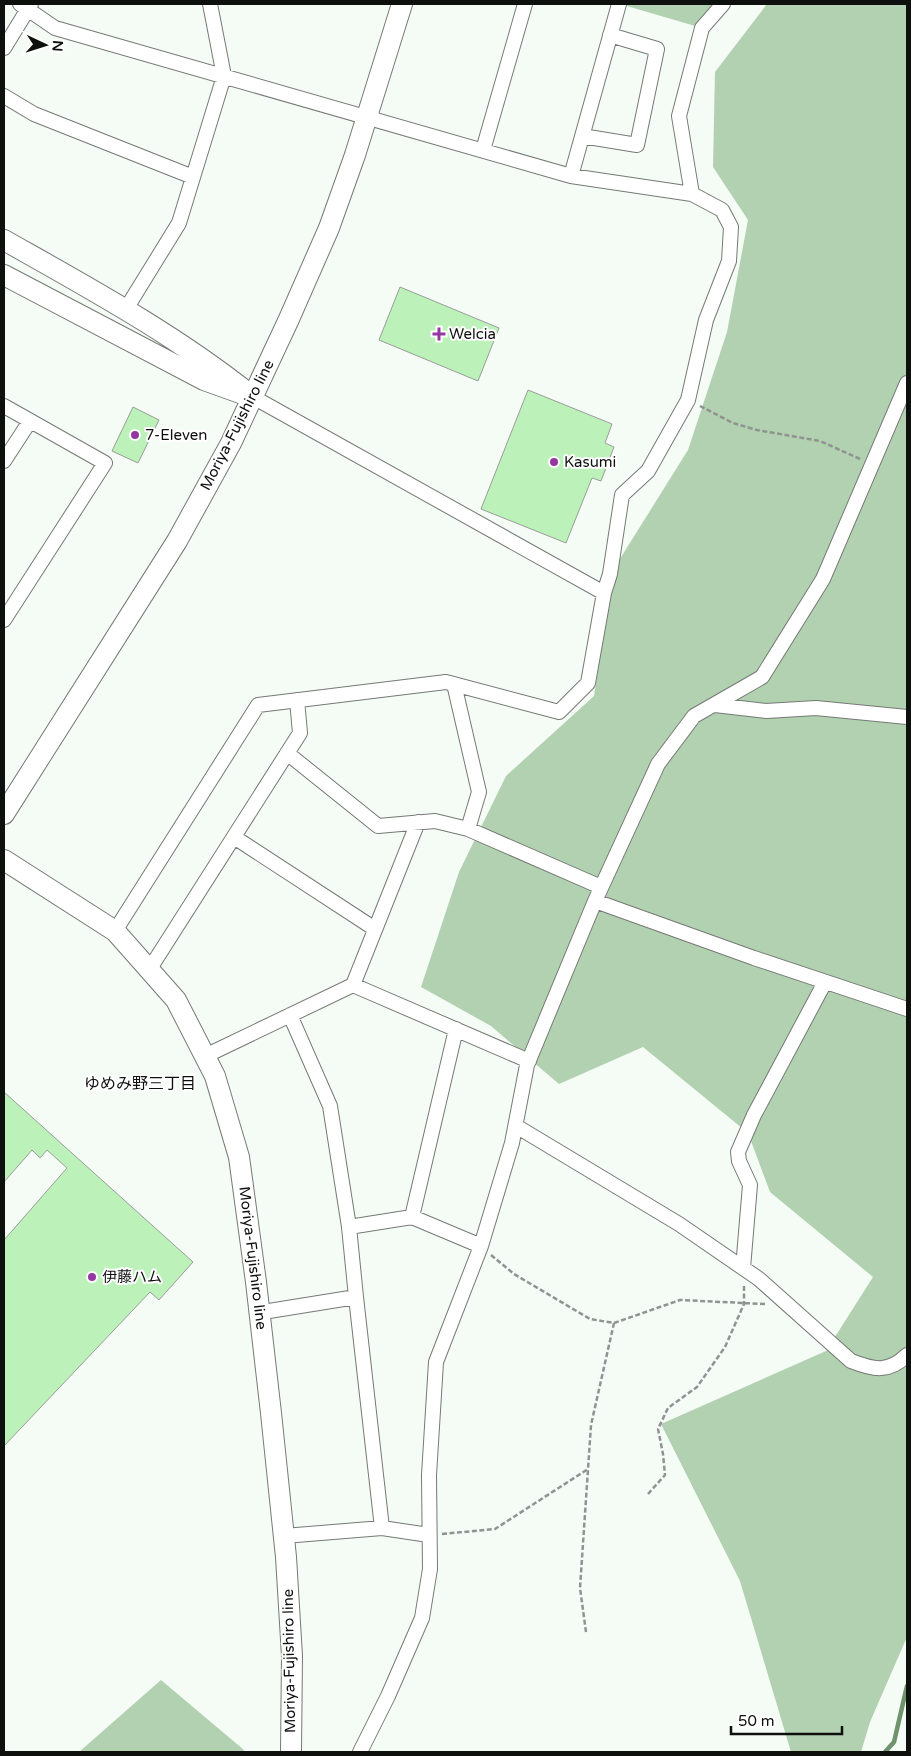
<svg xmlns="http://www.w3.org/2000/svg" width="911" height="1756" font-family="'Varela Round','Noto Sans JP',sans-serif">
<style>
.green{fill:#b2d1b0}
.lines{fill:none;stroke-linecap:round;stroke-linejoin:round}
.stream{stroke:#6f936d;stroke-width:4.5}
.building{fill:#bdf1ba;stroke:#999e99}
.street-casing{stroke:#757a75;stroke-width:16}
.secondary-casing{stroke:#757a75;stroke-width:22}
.path{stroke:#909490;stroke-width:2.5;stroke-dasharray:5 2.5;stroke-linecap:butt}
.street{stroke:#fff;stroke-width:14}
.secondary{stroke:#fff;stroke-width:20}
.poi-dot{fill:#9537a0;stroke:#fff;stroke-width:2}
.labels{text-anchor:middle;stroke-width:4;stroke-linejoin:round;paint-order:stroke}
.poi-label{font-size:15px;fill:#0e100e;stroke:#fff;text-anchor:start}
.street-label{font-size:15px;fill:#0e100e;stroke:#fff}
.neighbourhood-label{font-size:16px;fill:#0e100e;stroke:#fff}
</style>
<rect width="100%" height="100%" fill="#f5fbf5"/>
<!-- green -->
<path class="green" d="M620 4H723L702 28Z
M767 4H907V1637L870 1722 861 1752H791L740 1581 661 1424 826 1351 873 1277 770 1192 748 1133 643 1047 559 1084 491 1026 421 987 459 872 506 776 594 696 613 570 688 450 727 332 748 220 713 167 715 72Z
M161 1680 244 1750 243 1752H79Z"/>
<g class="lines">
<!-- stream -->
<path class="stream" d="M885 1752 894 1742 907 1686"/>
</g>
<!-- building -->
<path class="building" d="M400 287 499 328 478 381 379 340Z
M528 390 612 424 605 443 614 447 601 481 592 478 566 543 481 509Z
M133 407 159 420 138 463 112 451Z
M4 1092 193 1262 159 1300 150 1292 4 1446V1240L67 1168 47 1150 40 1158 32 1150 4 1182Z"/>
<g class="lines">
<defs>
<path id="street" d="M20 4 55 28 571 176 692 194
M4 48 31 4
M4 96 34 114 193 177
M582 136 637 145 657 49 610 35
M483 150 525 4
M571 176 619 4
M126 309 179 223 224 76 210 4
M253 397 604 593
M4 406 105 463 4 620
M4 461 30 421
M454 684 479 792 468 829
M715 705 766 711 816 708 907 717
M287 753 378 826 435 821 468 829 601 887
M234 837 375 929
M595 901 754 958 907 1009
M115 931 258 705 446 682 559 712 588 683 604 593 610 574 622 495 648 471 688 400 706 320 729 261 731 227 722 210 692 194 679 116 702 28 723 4
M149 970 300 733 297 700
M353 985 529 1061
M290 1015 330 1106 349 1227
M205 1056 353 985 418 822
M516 1126 679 1224 759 1279 851 1361C874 1370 889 1373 907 1355
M412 1217 456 1029
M743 1268 750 1185 739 1161 738 1152 754 1115 825 982
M356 1297 382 1528
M260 1311H269L356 1297 349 1227 412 1217 481 1246
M284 1536 382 1528 429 1535
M360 1752 388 1696 422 1618 430 1569 429 1475 436 1362 481 1246 512 1143 527 1065 595 901 658 764 694 716 762 677 823 579 907 383"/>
<path id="secondary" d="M4 240C89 288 176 335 253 397
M4 275 204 380 243 394
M4 814 177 541 231 443 289 319 329 228 355 155 402 4
M4 860 115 931 176 1000 215 1076 239 1157 256 1282 271 1413 286 1557 292 1656 291 1752"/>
</defs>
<!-- street casing -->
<use href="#street" class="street-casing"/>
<!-- secondary casing -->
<use href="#secondary" class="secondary-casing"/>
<!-- path -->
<path class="path" d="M700 406 733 423 757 430 820 441 860 459
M491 1255 514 1274 590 1319 614 1323 680 1300 765 1304
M648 1494 665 1475 663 1454 658 1429 668 1408 697 1387 725 1347 744 1304V1285
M442 1534 495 1529 588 1469
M586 1632 580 1588 591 1425 614 1323"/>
<!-- street -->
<use href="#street" class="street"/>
<!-- secondary -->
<use href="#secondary" class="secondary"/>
</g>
<!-- markers -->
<g class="poi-dot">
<path d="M436.5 326.5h5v5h5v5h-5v5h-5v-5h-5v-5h5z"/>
<circle cx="135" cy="435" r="5"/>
<circle cx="554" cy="462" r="5"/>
<circle cx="92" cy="1277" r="5"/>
</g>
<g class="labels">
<!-- poi labels -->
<g class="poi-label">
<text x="449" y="339">Welcia</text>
<text x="145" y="440">7-Eleven</text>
<text x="564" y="467">Kasumi</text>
<text x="102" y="1282">伊藤ハム</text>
</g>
<!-- street labels -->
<g class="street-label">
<text transform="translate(237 425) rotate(-63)" y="5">Moriya-Fujishiro line</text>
<text transform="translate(253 1258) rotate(83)" y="5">Moriya-Fujishiro line</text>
<text transform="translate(289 1661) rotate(-91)" y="5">Moriya-Fujishiro line</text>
</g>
<!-- neighbourhood labels -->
<g class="neighbourhood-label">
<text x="140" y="1089">ゆめみ野三丁目</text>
</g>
</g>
<!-- border -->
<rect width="911" height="1756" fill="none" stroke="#0e100e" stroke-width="10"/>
<!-- north arrow -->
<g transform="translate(45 45) rotate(94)" stroke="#ffffff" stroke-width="4" paint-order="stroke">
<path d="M0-4L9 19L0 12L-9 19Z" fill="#0e100e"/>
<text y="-8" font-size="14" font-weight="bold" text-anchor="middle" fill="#0e100e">N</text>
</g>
<!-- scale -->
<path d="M731 1726v8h111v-8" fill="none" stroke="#0e100e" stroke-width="2.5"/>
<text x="738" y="1726" font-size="15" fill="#0e100e" stroke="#ffffff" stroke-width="4" paint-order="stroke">50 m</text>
</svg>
